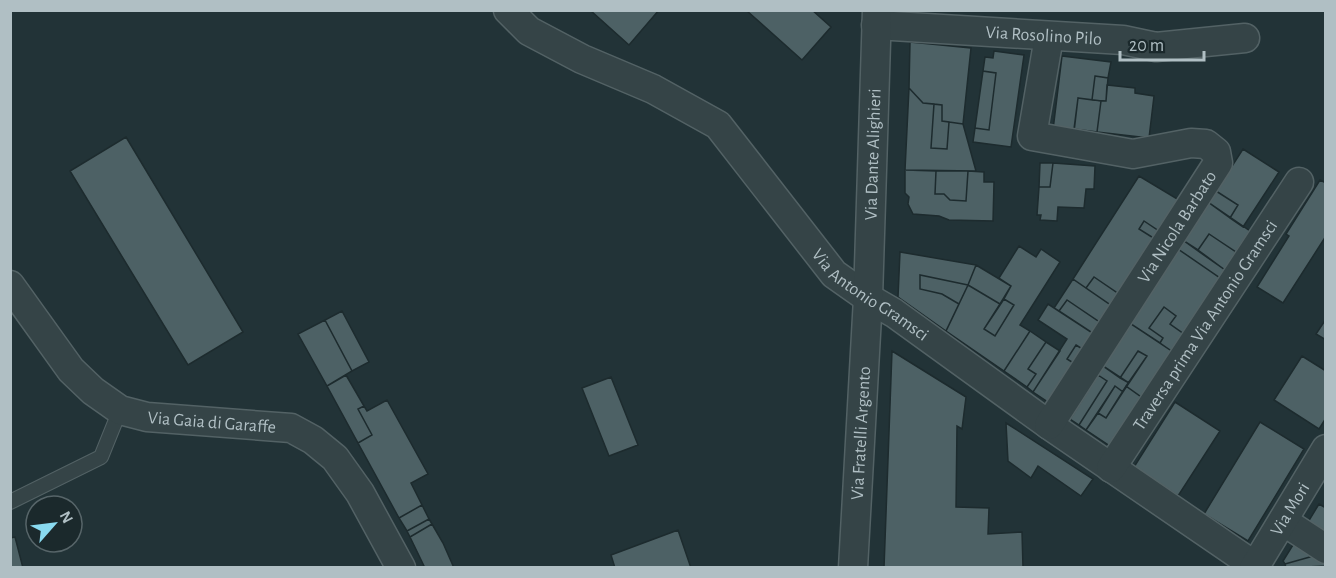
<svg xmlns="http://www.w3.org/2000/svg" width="1336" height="578" font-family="'Alegreya Sans',sans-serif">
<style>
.building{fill:#4d6165;stroke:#1d2b2e;stroke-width:1.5}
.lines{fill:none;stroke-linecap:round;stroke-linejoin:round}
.service-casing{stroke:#536265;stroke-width:16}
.minor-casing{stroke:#536265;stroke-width:31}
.service{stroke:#354447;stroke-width:14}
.minor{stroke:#354447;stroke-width:28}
.labels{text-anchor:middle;stroke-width:6;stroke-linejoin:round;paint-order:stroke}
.street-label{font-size:18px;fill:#b0bfc4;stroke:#1b292c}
</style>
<rect width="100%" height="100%" fill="#223337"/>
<!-- building -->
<path class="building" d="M590 10H659L629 45Z
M746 10H812L831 27 802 60Z
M910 42 971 48 963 124 942 121V105L923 103 909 88Z
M994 51 1024 55 1011 147 973 142 975 128 989 130 996 73 983 71 985 57 993 58Z
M1062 56 1111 62 1108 78 1095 76 1092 100 1078 98 1074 132 1053 130Z
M983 71 996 73 989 130 975 128Z
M1095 76 1108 78 1106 101 1092 100Z
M1107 85 1135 88V93L1154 96 1149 138 1097 132 1101 101H1106Z
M909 88 923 103 934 104 931 148 947 149 949 122 963 124 976 171 905 170Z
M1078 98 1101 101 1097 132 1074 129Z
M934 104 942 105V121L949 122 947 149 931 148Z
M126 137 243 332 188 365 70 171Z
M1243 149 1279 172 1243 227 1230 218 1238 205 1216 191Z
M1040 163H1053L1050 187H1039Z
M1053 163 1095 166 1094 189H1086L1084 208 1058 207 1057 221 1040 220 1041 215H1037L1039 187H1050Z
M905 170 936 171 935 194H944L950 200 966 201 968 171 984 172V182H994L993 221 949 220 939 216 913 214 908 204 909 197 905 193Z
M936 171H968L966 201 950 200 944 194H935Z
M1139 176 1179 200 1159 231 1144 221 1139 229 1155 239 1119 294 1094 277 1086 288 1073 279Z
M1320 180 1326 183V236L1283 303 1257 287 1289 236 1286 234Z
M1216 191 1238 205 1230 218 1208 202Z
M1208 202 1250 231 1236 252 1209 234 1198 250 1184 241Z
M1144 221 1159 231 1155 239 1139 229Z
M1209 234 1236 252 1225 270 1198 250Z
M1184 241 1225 270 1220 278 1178 249Z
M1019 246 1036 257 1041 249 1060 262 1020 325 1030 331 1004 371 946 331 968 285 1000 304 984 329 995 336 1014 305 1004 299 1011 286 999 278Z
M1178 249 1220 278 1184 334 1170 324 1176 316 1164 307 1149 328 1163 338 1160 343 1131 324Z
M900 252 976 265 968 285 920 275V289L942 294 959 304 946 331 898 297Z
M976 265 1011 286 1000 304 968 285Z
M920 275 968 285 959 304 942 294 920 289Z
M1094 277 1119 294 1112 306 1086 288Z
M1073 279 1112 306 1101 323 1067 300 1059 311 1054 308Z
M1004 299 1014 305 995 336 984 329Z
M1067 300 1101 323 1094 334 1059 311Z
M1048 304 1094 334 1084 350 1076 345 1067 359 1075 364 1051 404 1033 392 1067 339 1038 320Z
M1164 307 1176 316 1170 324 1184 334 1173 352 1160 343 1163 338 1149 328Z
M342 311 369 362 352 371 325 320Z
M1326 319V340L1316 334Z
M325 320 352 371 327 386 298 334Z
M1131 324 1173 352 1144 399 1126 386 1147 356 1138 351 1120 378 1103 366Z
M1030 331 1046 342 1028 369 1036 374 1027 387 1004 371Z
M1046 342 1060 351 1033 392 1027 387 1036 374 1028 369Z
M1076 345 1084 350 1075 364 1067 359Z
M892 351 966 397 962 429 957 426 956 507 989 508 988 534 1022 532 1023 568H884Z
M1138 351 1147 356 1129 383 1120 378Z
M1302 356 1326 371V418L1319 429 1274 400Z
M1103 366 1129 383 1123 392 1115 386 1086 430 1079 425 1107 381 1098 375Z
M346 375 364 406 358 409 372 435 358 443 327 386Z
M1098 375 1107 381 1079 425 1070 419Z
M611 377 638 445 609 456 582 388Z
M1115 386 1123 392 1106 418 1098 413Z
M1126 386 1144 399 1113 448 1086 430 1098 413 1106 418Z
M387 400 428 474 411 483 422 505 399 518 358 443 372 435 358 409 364 406 367 411Z
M1175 402 1220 431 1178 496 1134 467Z
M1260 422 1304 449 1248 541 1204 514Z
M1006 423 1093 479 1081 496 1038 466 1031 478 1008 461Z
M1319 504 1326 508 1325 543 1305 527Z
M422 505 429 519 407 531 399 518Z
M429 519 432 524 410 537 407 531Z
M432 524 443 543 454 568H425L410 537Z
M678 530 691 568H615L611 555Z
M15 537 23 568H10V538Z
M1296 540 1317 555 1285 564 1283 561Z
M1317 555 1326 561V566L1286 568 1285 564Z"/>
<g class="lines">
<defs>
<path id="service" d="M10 502 101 457 120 410"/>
<g id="minor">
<path id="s1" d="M508 10 529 31 582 59 653 89 718 125 834 274 868 298 894 313 1049 425 1255 566"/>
<path id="s2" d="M876 25 1123 40 1156 47 1245 38"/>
<path id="s3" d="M10 285 71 370 93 391 120 410 147 417 291 428 313 440 335 458 360 493 401 568"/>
<path id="s4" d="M1049 425 1218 163 1216 152 1206 144 1191 143 1133 154 1032 136 1049 37"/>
<path id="s5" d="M1111 468 1299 182"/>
<path d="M1283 521 1326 549"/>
<path id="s6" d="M853 568 868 298 877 10"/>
<path id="s7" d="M1254 568 1326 449"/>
</g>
</defs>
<!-- service casing -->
<use href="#service" class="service-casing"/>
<!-- minor casing -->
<use href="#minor" class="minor-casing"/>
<!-- service -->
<use href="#service" class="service"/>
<!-- minor -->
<use href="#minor" class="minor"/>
</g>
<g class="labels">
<!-- street labels -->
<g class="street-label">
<text dy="6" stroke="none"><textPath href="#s2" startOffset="168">Via Rosolino Pilo</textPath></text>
<text dy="6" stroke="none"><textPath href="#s6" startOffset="414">Via Dante Alighieri</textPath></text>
<text dy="6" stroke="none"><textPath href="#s4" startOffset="236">Via Nicola Barbato</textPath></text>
<text dy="6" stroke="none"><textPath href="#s1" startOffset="471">Via Antonio Gramsci</textPath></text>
<text dy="6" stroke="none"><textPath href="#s5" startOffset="171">Traversa prima Via Antonio Gramsci</textPath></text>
<text dy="6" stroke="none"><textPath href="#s3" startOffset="261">Via Gaia di Garaffe</textPath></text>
<text dy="6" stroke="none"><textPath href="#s6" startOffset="135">Via Fratelli Argento</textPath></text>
<text dy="6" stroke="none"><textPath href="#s7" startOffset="69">Via Mori</textPath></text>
</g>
</g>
<!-- border -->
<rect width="1336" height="578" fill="none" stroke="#b0bfc4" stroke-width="24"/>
<!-- north arrow -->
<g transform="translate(54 524) rotate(62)"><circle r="28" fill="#1b292c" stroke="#576569" stroke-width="1.5"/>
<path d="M0-4.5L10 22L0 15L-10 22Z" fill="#89daf0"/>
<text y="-9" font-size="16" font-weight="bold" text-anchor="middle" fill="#b0bfc4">N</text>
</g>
<!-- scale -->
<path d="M1120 51v9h84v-9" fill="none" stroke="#b0bfc4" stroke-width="3"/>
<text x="1129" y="51" font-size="18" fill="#b0bfc4" stroke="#1b292c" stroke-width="4.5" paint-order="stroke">20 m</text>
</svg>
